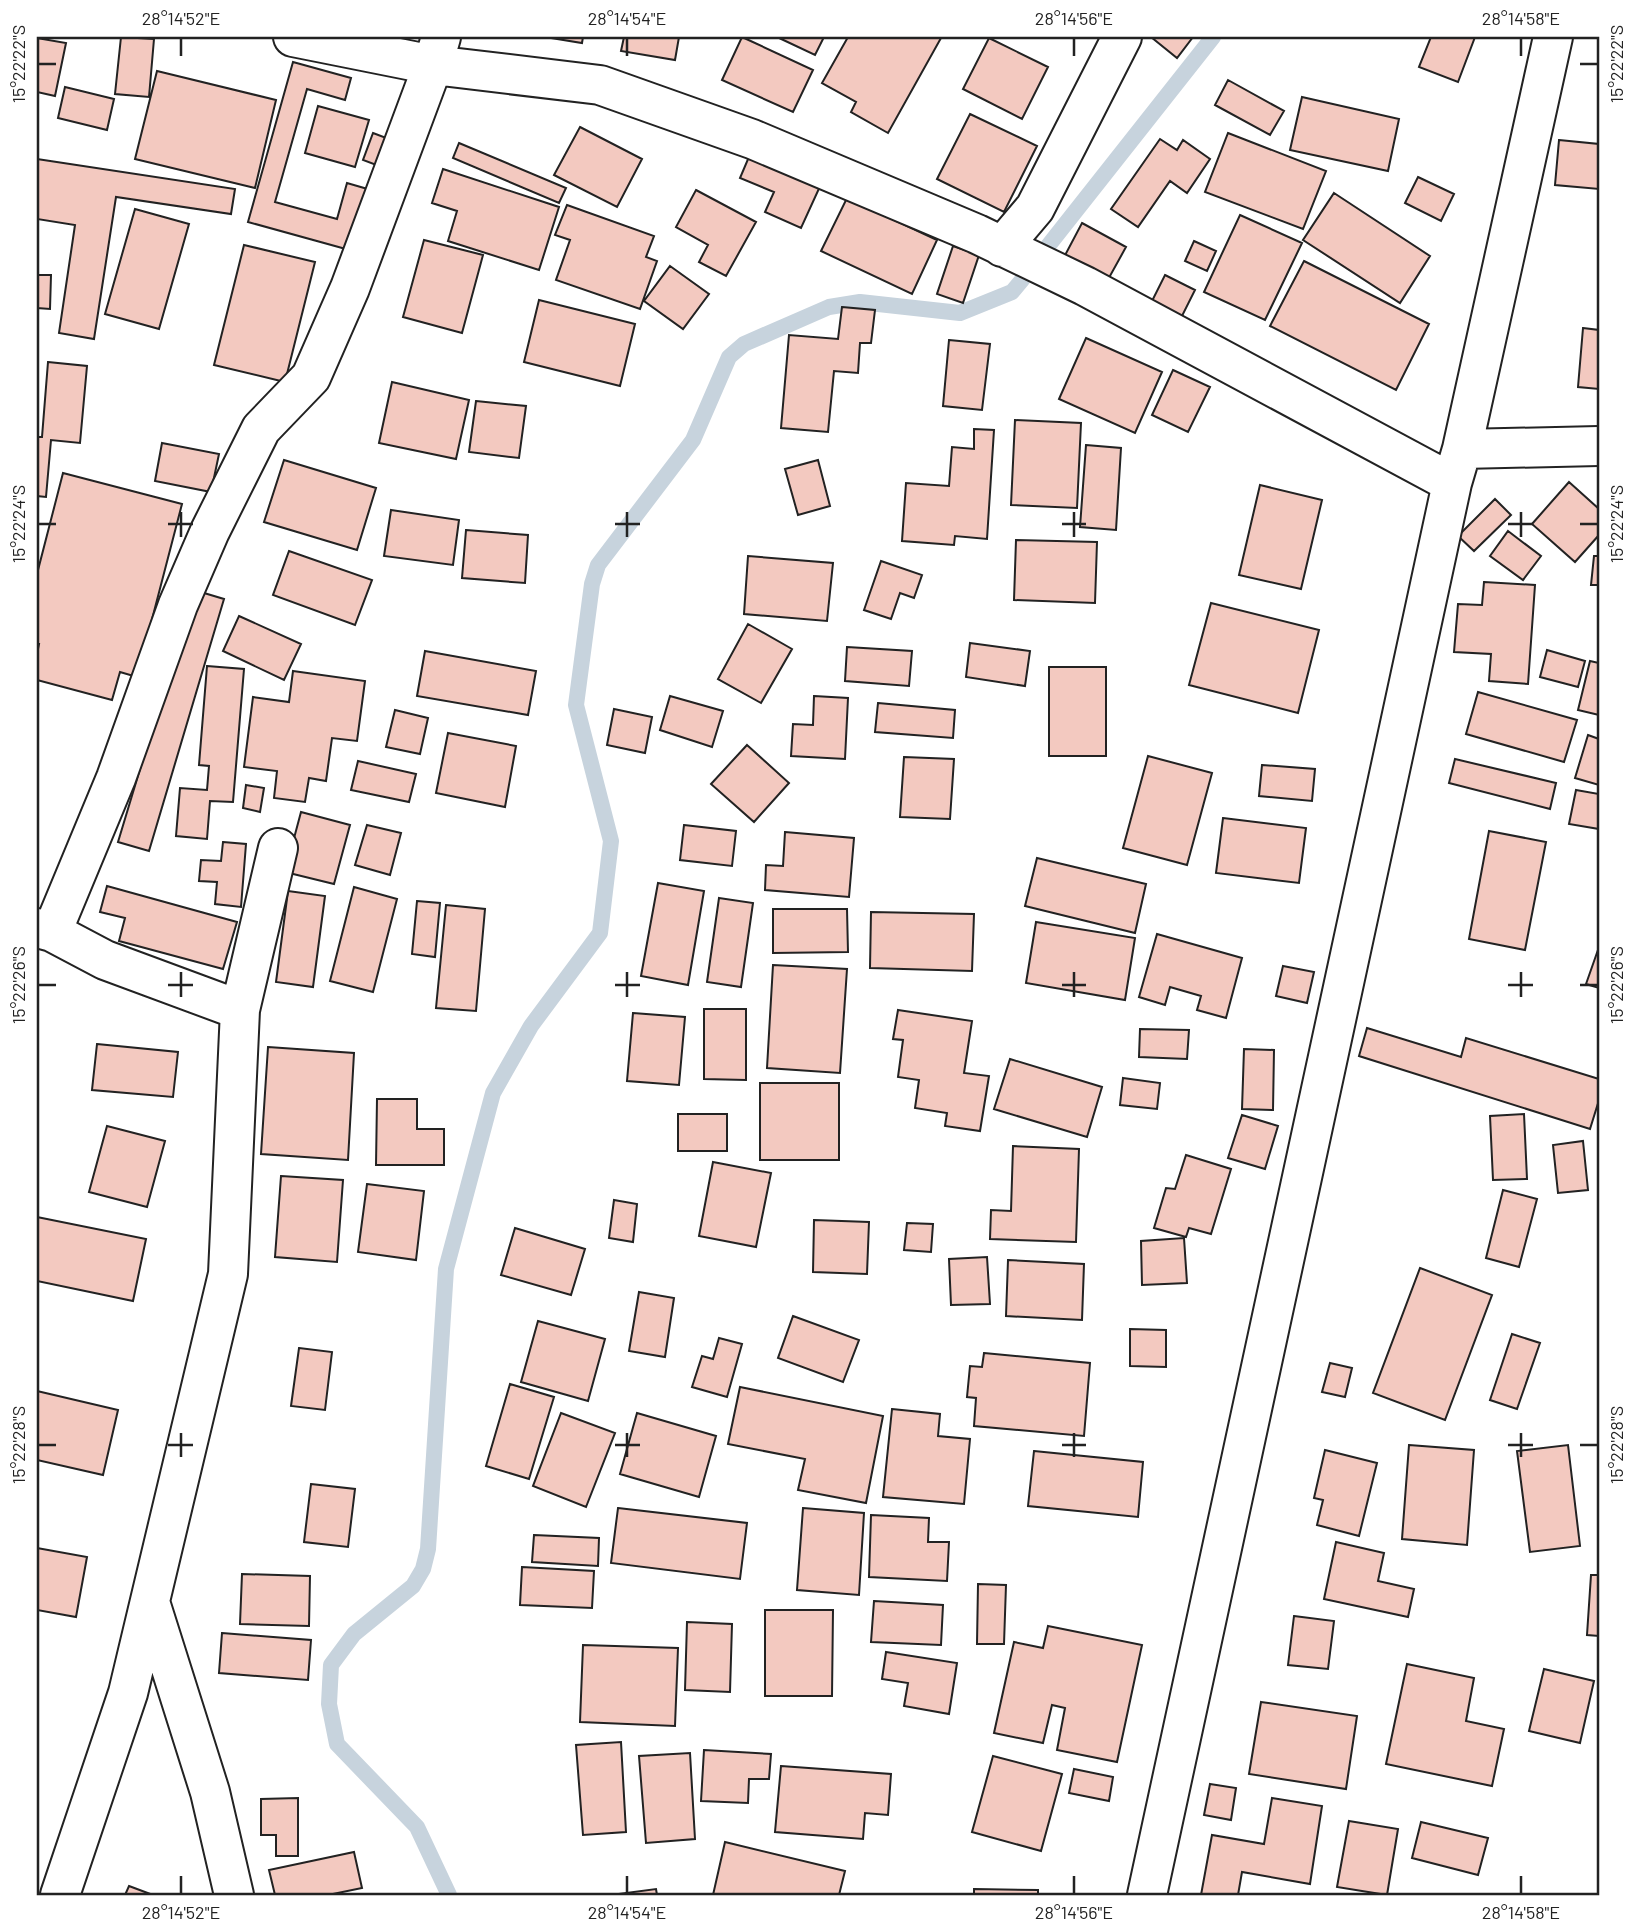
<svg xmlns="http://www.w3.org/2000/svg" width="1636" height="1932" font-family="Barlow,sans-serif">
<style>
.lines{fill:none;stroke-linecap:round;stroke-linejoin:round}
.stream{stroke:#c7d3dd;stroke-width:16}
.building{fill:#f3c9c0;stroke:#222;stroke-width:2}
.street-casing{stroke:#222;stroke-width:42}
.street{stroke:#fff;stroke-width:38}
.ticks{fill:none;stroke:#222;stroke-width:2.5}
.neatline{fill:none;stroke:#222;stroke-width:2.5}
.ticks-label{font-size:18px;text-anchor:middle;fill:#222}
</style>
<rect width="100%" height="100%" fill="#fff"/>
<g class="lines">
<!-- stream -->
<path class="stream" d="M1048 246 1213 37
M449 1895 417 1827 337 1744 329 1704 331 1665 354 1634 413 1586 423 1569 428 1549 446 1269 493 1093 531 1026 600 933 611 841 576 705 592 584 598 565 693 440 729 357 744 344 829 307 860 302 960 313 1012 292 1022 280"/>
</g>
<!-- building -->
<path class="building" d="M121 37 154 39 149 97 115 94Z
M545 37H583L582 43Z
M624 37H679L675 60 621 51Z
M742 37 813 70 793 112 722 80Z
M777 37H824L815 55Z
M848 37 941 38 888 133 851 112 856 102 822 83Z
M1151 37H1193L1177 58Z
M1431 37H1475L1458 82 1419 67Z
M37 38 66 43 55 96 37 92Z
M989 38 1048 67 1022 119 963 89Z
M293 62 351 78 345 100 307 89 275 202 337 219 347 183 371 190 353 251 248 222Z
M157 71 276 100 255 188 135 159Z
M1228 80 1284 111 1270 135 1215 105Z
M65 87 114 99 107 130 58 118Z
M1302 97 1399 119 1388 171 1290 150Z
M318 106 369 120 355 167 305 153Z
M970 114 1037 146 1004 212 937 179Z
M580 127 642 159 617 207 554 175Z
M373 133 389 139 379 166 363 160Z
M1228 133 1326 171 1303 229 1205 192Z
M1160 139 1177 150 1183 140 1210 159 1187 193 1170 181 1138 227 1111 209Z
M1559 140 1599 144V189L1555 185Z
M459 143 566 188 559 203 453 158Z
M751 152 822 182 801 228 765 212 774 192 740 178Z
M37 159 235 189 231 214 116 197 94 339 59 333 75 225 37 219Z
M443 169 559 207 539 270 448 241 457 211 432 203Z
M1418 177 1454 194 1441 221 1405 203Z
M696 190 756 222 726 276 699 262 708 245 676 227Z
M1334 193 1430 256 1400 303 1303 240Z
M847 198 937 240 912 294 821 251Z
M567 205 654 236 646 257 657 261 640 309 556 280 570 240 555 235Z
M135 209 189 224 159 329 105 314Z
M1240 215 1302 243 1265 320 1204 292Z
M1082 223 1126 247 1105 285 1062 261Z
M424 240 483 255 462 333 403 317Z
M1194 241 1216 251 1207 271 1185 261Z
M244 245 315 262 285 382 214 365Z
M953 246 979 255 963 303 937 294Z
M1304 261 1429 324 1396 390 1270 326Z
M670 266 709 294 683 329 644 301Z
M37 275H51L50 309 37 308Z
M1165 275 1195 290 1181 318 1151 303Z
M539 300 635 324 620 386 524 362Z
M842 307 875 310 871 343H860L858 373 834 371 828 432 781 428 789 335 838 339Z
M1583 328 1599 330V389L1578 387Z
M1086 338 1162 372 1135 433 1059 399Z
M949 340 990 344 982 410 943 406Z
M48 362 87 366 80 443 51 440 46 497 37 496V437H42Z
M1173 370 1210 387 1188 432 1152 415Z
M392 382 469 400 456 459 379 443Z
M476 401 526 406 519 458 469 452Z
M1015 420 1081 423 1077 508 1011 505Z
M974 429 994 430 987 539 955 536 954 545 902 541 906 483 949 486 952 447 974 449Z
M162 443 219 454 211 492 155 481Z
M1086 445 1121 448 1116 530 1080 527Z
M284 460 376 488 357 550 264 522Z
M818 460 830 506 798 515 785 469Z
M63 473 182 504 137 677 120 672 112 700 37 680V654L39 644H37V574Z
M1569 482 1599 509V535L1575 562 1532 524Z
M1260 485 1322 500 1301 589 1239 575Z
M1495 499 1511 515 1474 551 1458 536Z
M391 510 459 520 453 565 384 556Z
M466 530 528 535 525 583 462 578Z
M1508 531 1541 556 1523 580 1490 556Z
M1016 540 1097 542 1095 603 1014 600Z
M289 551 372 580 355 625 273 595Z
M748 556 833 563 827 621 744 614Z
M1594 556H1599V585H1591Z
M881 561 922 575 914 598 900 593 891 619 864 610Z
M1484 582 1535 585 1528 684 1489 681 1491 654 1454 652 1458 604 1482 605Z
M194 590 224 599 149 851 118 842Z
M1211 603 1319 630 1298 713 1189 685Z
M239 616 301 644 284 680 223 651Z
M748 624 792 649 761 703 718 679Z
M970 643 1030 651 1025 686 966 677Z
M847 647 912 651 909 686 845 681Z
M1547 650 1585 661 1578 687 1540 677Z
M425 651 536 671 528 715 417 696Z
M1590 661 1599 663V715L1578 710Z
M207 666 244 669 233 802 210 801 207 839 176 836 180 788 207 790 209 766 199 765Z
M1049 667H1106V756H1049Z
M293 671 365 681 357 741 332 738 326 781 309 778 305 802 274 798 277 771 244 767 253 697 289 702Z
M1478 692 1577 720 1564 762 1466 734Z
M670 696 723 711 712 747 660 730Z
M814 696 848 698 845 759 791 756 793 724 813 725Z
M878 703 955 710 953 738 875 732Z
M614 709 652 717 645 753 607 745Z
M395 710 428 718 420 754 386 747Z
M448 733 516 746 505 807 436 793Z
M1588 735 1599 739V785L1575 778Z
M747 745 789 783 754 822 711 784Z
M1148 756 1212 773 1187 865 1123 848Z
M904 757 954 759 950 819 900 817Z
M1455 759 1556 783 1550 809 1449 783Z
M358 761 416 774 409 802 351 790Z
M1262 765 1315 769 1312 801 1259 796Z
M246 785 264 788 260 812 243 808Z
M1576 790 1599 794V829L1569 824Z
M301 812 350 825 334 884 285 872Z
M1223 818 1306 828 1299 883 1216 873Z
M367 825 401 833 390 875 355 865Z
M684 825 736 831 732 866 680 860Z
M1489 831 1546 842 1525 950 1469 939Z
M785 832 854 838 849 897 765 890 766 865 783 866Z
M223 842 246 844 241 907 215 904 217 882 199 881 201 860 221 861Z
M1037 858 1146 884 1135 933 1025 906Z
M658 883 704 891 688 985 641 976Z
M107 886 237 922 223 969 119 941 125 918 100 912Z
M354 887 397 899 373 992 330 981Z
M288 891 325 896 313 987 276 982Z
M719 898 753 903 741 987 707 982Z
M417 901 440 903 435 957 412 954Z
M446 905 485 909 476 1011 436 1008Z
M773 909H847L848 952 773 953Z
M871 912 974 914 972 971 870 968Z
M1036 922 1135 938 1125 1000 1026 983Z
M1157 934 1242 958 1226 1018 1197 1010 1201 996 1170 987 1165 1005 1139 997Z
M1599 947V988L1586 984Z
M773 965 847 969 840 1073 767 1068Z
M1283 966 1314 972 1307 1003 1276 996Z
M704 1009H746V1080L704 1079Z
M898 1010 972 1021 964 1073 989 1076 980 1131 945 1126 947 1113 915 1108 919 1080 898 1077 903 1040 893 1039Z
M633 1013 685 1017 679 1085 627 1081Z
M1367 1028 1461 1057 1466 1038 1599 1079V1100L1590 1129 1359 1056Z
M1140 1029 1189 1030 1187 1059 1139 1057Z
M97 1044 178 1052 173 1097 92 1090Z
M268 1047 354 1053 348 1160 261 1154Z
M1244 1049 1274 1050 1273 1110 1242 1109Z
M1010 1059 1102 1087 1087 1137 994 1109Z
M1123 1078 1160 1083 1157 1109 1120 1105Z
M760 1083H839V1160H760Z
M377 1099H417V1129H444V1165H376Z
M678 1114H727V1151H678Z
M1524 1114 1527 1179 1493 1180 1490 1116Z
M1242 1115 1278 1126 1265 1169 1228 1158Z
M107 1126 165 1141 147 1207 89 1192Z
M1583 1141 1588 1190 1558 1193 1553 1145Z
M1013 1146 1079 1149 1076 1242 990 1239 991 1210 1011 1211Z
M1186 1155 1231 1169 1211 1234 1189 1228 1186 1237 1154 1228 1166 1188 1175 1189Z
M713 1162 771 1173 756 1247 699 1236Z
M281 1176 343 1180 337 1262 275 1257Z
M367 1184 424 1191 416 1260 358 1252Z
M1503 1190 1537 1199 1519 1267 1486 1258Z
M614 1200 637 1204 633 1242 609 1238Z
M37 1217 146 1239 133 1301 37 1281Z
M814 1220 869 1222 867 1274 813 1272Z
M907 1223 933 1224 931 1252 904 1250Z
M515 1228 585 1249 571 1295 501 1275Z
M1184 1238 1187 1283 1142 1285 1141 1241Z
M987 1257 990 1304 951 1305 949 1259Z
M1008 1260 1084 1264 1082 1320 1006 1316Z
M1420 1268 1492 1295 1445 1420 1373 1393Z
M639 1292 674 1298 665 1357 629 1351Z
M793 1316 859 1340 843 1382 778 1358Z
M538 1321 605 1339 588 1401 521 1382Z
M1130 1329 1166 1330V1367L1130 1366Z
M1512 1334 1540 1343 1517 1409 1490 1400Z
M719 1338 742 1344 727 1397 692 1387 702 1356 713 1359Z
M299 1348 332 1352 325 1410 291 1406Z
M984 1353 1090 1363 1084 1436 974 1426 976 1398 967 1397 970 1366 982 1367Z
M1330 1363 1352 1368 1345 1397 1322 1392Z
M510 1384 554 1397 529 1479 486 1466Z
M740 1387 883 1416 866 1503 798 1490 805 1459 728 1444Z
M37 1391 118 1410 103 1475 37 1460Z
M892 1409 940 1414 938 1436 970 1439 964 1504 883 1497Z
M561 1413 615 1433 586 1507 533 1486Z
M637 1413 716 1436 699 1497 620 1474Z
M1409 1445 1474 1450 1467 1545 1402 1539Z
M1568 1445 1580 1546 1530 1552 1517 1451Z
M1325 1450 1377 1463 1359 1536 1317 1525 1323 1500 1314 1498Z
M1034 1451 1143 1462 1138 1517 1028 1506Z
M311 1484 355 1489 348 1547 304 1542Z
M618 1508 747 1523 740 1579 611 1563Z
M803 1508 864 1513 859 1595 797 1590Z
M871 1515 929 1518 928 1542H949L947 1581 869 1577Z
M534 1535 599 1538 598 1566 532 1562Z
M1336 1542 1384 1553 1378 1581 1414 1589 1408 1617 1324 1599Z
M37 1548 87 1557 76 1617 37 1610Z
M522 1567 594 1571 592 1608 520 1605Z
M242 1574 310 1576 309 1626 240 1624Z
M1591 1575H1599V1636L1587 1635Z
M978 1584 1006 1585 1004 1644H977Z
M874 1601 943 1605 941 1645 871 1642Z
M765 1610H833L832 1696H765Z
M1294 1616 1334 1621 1328 1669 1288 1665Z
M687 1622 732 1624 730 1692 685 1690Z
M1048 1626 1142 1645 1117 1762 1057 1750 1065 1708 1052 1705 1043 1743 994 1733 1014 1642 1043 1648Z
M222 1633 311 1640 308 1680 219 1673Z
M583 1645 678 1648 675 1726 580 1722Z
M886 1652 957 1663 949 1714 904 1706 908 1683 882 1679Z
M1407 1664 1474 1678 1466 1721 1504 1729 1492 1786 1386 1764Z
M1544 1669 1594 1681 1580 1743 1529 1731Z
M1261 1702 1357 1716 1346 1789 1249 1774Z
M621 1742 626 1832 583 1835 576 1745Z
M704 1750 771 1754 769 1779H749L748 1803 701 1801Z
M690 1753 695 1839 646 1843 639 1756Z
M993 1756 1062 1774 1041 1851 972 1832Z
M781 1766 891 1774 888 1815 865 1813 863 1839 775 1832Z
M1074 1769 1113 1777 1109 1801 1069 1793Z
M1210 1784 1236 1788 1231 1820 1204 1815Z
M298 1798V1856H276V1835H261V1799Z
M1272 1798 1322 1806 1310 1884 1242 1872 1238 1895H1201L1212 1835 1264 1844Z
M1349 1821 1398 1829 1387 1895 1337 1887Z
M1421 1822 1488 1838 1478 1875 1412 1858Z
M725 1842 845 1871 839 1895H713Z
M354 1852 362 1888 328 1895H275L269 1870Z
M129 1886 153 1895H125Z
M656 1889 657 1895H611Z
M974 1889 1038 1890V1895H974Z"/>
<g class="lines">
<defs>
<path id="street" d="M293 37 433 65 600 85 752 139 977 234 1085 286 1452 483
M1002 247 1035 208 1122 37
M1462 449 1599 446
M37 928 52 932 105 960 240 1010 228 1274 128 1693 60 1895
M52 932 116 778 178 605 210 531 261 429 311 377 350 288 433 65 441 37
M240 1010 278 848
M150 1602 210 1792 234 1895
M1147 1895 1452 483 1462 449 1553 37"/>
</defs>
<!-- street casing -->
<use href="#street" class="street-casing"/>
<!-- street -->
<use href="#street" class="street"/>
</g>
<!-- ticks -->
<path class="ticks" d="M181 38V56M627 38V56M1074 38V56M1521 38V56M38 64H56M1580 64H1598M181 512V537M627 512V537M1074 512V537M1521 512V537M38 524H56M168 524H193M615 524H640M1062 524H1086M1508 524H1533M1580 524H1598M181 972V997M627 972V997M1074 972V997M1521 972V997M38 985H56M168 985H193M615 985H640M1062 985H1086M1508 985H1533M1580 985H1598M181 1433V1457M627 1433V1457M1074 1433V1457M1521 1433V1457M38 1445H56M168 1445H193M615 1445H640M1062 1445H1086M1508 1445H1533M1580 1445H1598M181 1876V1894M627 1876V1894M1074 1876V1894M1521 1876V1894"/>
<!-- border -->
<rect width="1636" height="1932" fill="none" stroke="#ffffff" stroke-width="77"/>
<rect x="38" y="38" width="1560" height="1856" class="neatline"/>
<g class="ticks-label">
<text x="181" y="25">28°14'52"E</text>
<text x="627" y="25">28°14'54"E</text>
<text x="1074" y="25">28°14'56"E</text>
<text x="1521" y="25">28°14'58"E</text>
<text transform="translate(19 64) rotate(-90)" y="6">15°22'22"S</text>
<text transform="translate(1617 64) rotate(-90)" y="6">15°22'22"S</text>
<text transform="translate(19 524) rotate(-90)" y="6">15°22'24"S</text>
<text transform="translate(1617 524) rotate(-90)" y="6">15°22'24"S</text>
<text transform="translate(19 985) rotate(-90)" y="6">15°22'26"S</text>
<text transform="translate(1617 985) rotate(-90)" y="6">15°22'26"S</text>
<text transform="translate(19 1445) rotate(-90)" y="6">15°22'28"S</text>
<text transform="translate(1617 1445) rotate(-90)" y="6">15°22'28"S</text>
<text x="181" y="1919">28°14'52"E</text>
<text x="627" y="1919">28°14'54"E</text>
<text x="1074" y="1919">28°14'56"E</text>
<text x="1521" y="1919">28°14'58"E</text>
</g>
</svg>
